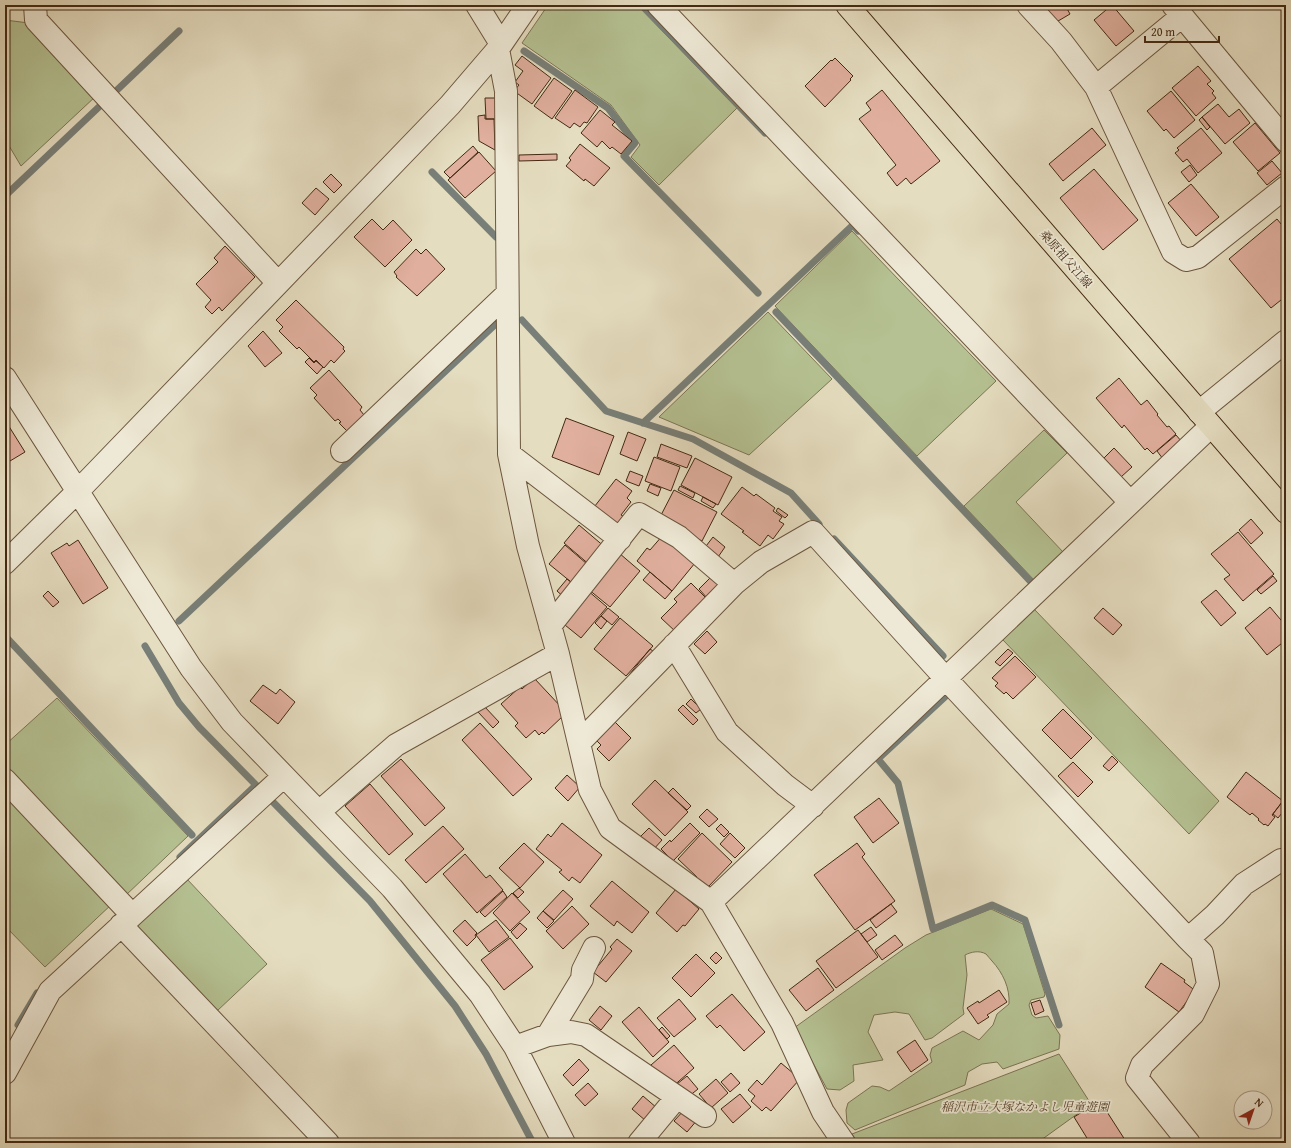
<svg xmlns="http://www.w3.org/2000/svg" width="1291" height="1148" font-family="'Gentium Book Plus','Noto Serif JP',serif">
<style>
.green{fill:#b5c192;stroke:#7c7552}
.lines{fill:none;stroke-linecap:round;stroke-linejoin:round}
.stream{stroke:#787f78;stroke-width:7}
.building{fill:#e0af9e;stroke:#442912}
.minor-casing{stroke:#6c563e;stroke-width:24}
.major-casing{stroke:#442912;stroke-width:24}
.minor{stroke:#eee9d6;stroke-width:22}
.major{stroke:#e5ddc0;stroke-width:22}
.labels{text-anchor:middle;stroke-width:3.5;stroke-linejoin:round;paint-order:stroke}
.street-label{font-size:12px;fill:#442912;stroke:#eee9d6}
.park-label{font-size:12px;font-style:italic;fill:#5b472c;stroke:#eee9d6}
</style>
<rect width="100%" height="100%" fill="#e5ddc0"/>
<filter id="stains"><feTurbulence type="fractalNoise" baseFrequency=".005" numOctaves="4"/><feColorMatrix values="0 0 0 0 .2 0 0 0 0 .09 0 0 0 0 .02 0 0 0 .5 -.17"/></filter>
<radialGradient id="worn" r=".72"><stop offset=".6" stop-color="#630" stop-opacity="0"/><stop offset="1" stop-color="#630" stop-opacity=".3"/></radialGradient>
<!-- green -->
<path class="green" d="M548 5H637L737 108 659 185 631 157 640 145 611 105 522 43Z
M5 20 29 23 96 96 21 166 5 139Z
M852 231 996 381 917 456 775 306Z
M768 312 832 379 749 455 659 417Z
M1044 430 1067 453 1016 502 1064 553 1035 581 964 506Z
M1034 609 1219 801 1189 834 1003 640Z
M57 698 188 836 124 897 5 772V745Z
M10 794 113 903 45 967 5 926V799Z
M186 878 267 964 217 1011 136 926Z
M991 909 1023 924 1045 994 1044 997 1031 1000 1029 1005 1032 1015 1036 1018 1048 1016 1060 1035 1059 1049 1003 1069 997 1062 982 1064 968 1072 965 1085 855 1130 847 1123 846 1110 848 1103 872 1086 880 1087 889 1091 932 1062 930 1055 932 1048 963 1031 979 1040 993 1025 997 1014 1009 1004C1010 988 1003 973 992 961 990 959 988 956 986 954 979 950 971 952 965 955L967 975 963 1008 964 1014 932 1038 925 1040 909 1014 895 1012 874 1015 868 1032 883 1060 853 1065 854 1081 840 1090 827 1089 794 1028 905 948 926 935Z
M1059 1054 1091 1104 1037 1143H858L852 1134Z"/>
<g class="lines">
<!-- stream -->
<path class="stream" d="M642 5 765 133
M524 51 608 108 635 143 624 156 758 293
M117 90 179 31
M432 172 496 237
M5 196 101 105
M776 312 1033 584
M522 320 606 411 693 439 791 493 819 524
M643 423 853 225 858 231
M834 539 943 656
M179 621 499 321
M5 636 192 835
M145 646 179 703 199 727 256 785 180 857
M946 696 878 759 898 783 933 929 992 905 1025 920 1059 1025
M272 801 370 901 455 1006 486 1054 533 1143
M18 1025 37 993
M5 1048 7 1044"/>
</g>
<!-- building -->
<path class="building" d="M1037 5H1065L1070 14 1053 24Z
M1112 5 1134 31 1116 46 1094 20Z
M522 56 551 78 532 104 514 91 519 85 515 82 523 71 515 65Z
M835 58 853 76 850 79 851 80 825 107 805 86 831 60 832 61Z
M1198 66 1211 81 1207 84 1214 91 1212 93 1216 98 1196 116 1172 88Z
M554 78 572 91 552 119 534 106Z
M575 90 598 107 587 123 584 122 580 127 574 123 570 128 555 118Z
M882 90 940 161 911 184 906 178 897 186 887 173 896 165 859 119 871 110 866 103Z
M1171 91 1195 120 1174 138 1166 129 1164 131 1147 111Z
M485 98H497L498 119H486Z
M1218 104 1229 117 1239 109 1250 123 1225 144 1202 117Z
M600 110 615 122 612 125 632 141 621 154 612 147 610 149 602 141 597 147 581 133Z
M485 115V119H494L495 150 479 141 478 116Z
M1202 117 1210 127 1207 130 1199 120Z
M1255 123 1280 153 1258 171 1233 142Z
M1092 128 1106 145 1063 181 1049 164Z
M1201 128 1222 153 1198 173 1187 159 1183 162 1175 153 1179 150 1177 148Z
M580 144 610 168 594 186 585 179 584 181 566 166 571 160 569 158Z
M473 146 478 152 450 178 444 172Z
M479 152 496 171 465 198 448 180Z
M557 154V160L519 161V155Z
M1272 161 1282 173 1267 185 1257 173Z
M1190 165 1197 175 1189 182 1181 172Z
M1094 169 1138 220 1103 250 1060 198Z
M331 174 342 185 334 193 323 182Z
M1191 184 1219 217 1196 236 1168 203Z
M316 188 329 199 315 215 302 203Z
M372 219 383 230 393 220 412 240 385 267 354 237Z
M1277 219 1286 230V296L1271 308 1229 259Z
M225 246 255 277 222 311 219 307 212 314 205 307 211 300 196 284 218 262 214 258Z
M416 249 421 254 426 249 445 269 417 296 396 277 397 276 394 272Z
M296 300 344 347 343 349 345 351 334 363 331 360 324 368 316 360 314 362 299 347 297 349 279 331 283 327 276 320Z
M263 331 282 353 265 367 248 346Z
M309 358 314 363 316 361 323 367 317 374 305 362Z
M329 370 362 407 360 410 364 415 347 431 339 423 341 422 338 419 335 421 314 398 317 395 310 388Z
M1119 378 1141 405 1147 400 1158 414 1157 415 1167 427 1169 426 1176 434 1153 454 1147 448 1145 450 1124 425 1122 428 1096 398Z
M566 418 614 436 599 475 552 457Z
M5 420 25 452 5 464Z
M628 432 646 439 637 461 620 454Z
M1176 435 1182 442 1163 459 1157 451Z
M661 444 692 456 687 468 657 457Z
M1114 448 1132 467 1121 477 1104 458Z
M654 457 680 467 671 491 645 481Z
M695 458 732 477 718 505 681 485Z
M630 471 643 476 639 486 626 481Z
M616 479 632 491 627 498 631 502 621 515 623 516 617 525 591 511Z
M650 484 661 488 658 496 647 491Z
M680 486 695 493 693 498 678 490Z
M742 487 754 496 756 494 775 508 773 511 782 517 779 521 784 524 773 539 768 535 760 546 742 532 744 531 721 514Z
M674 490 717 512 702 541 659 519Z
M703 497 716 504 713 508 701 501Z
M778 508 788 515 785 518 776 511Z
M1251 519 1263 533 1251 544 1239 530Z
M579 525 606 548 591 566 564 543Z
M1238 532 1274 574 1243 601 1224 579 1230 575 1211 554Z
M663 535 695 563 672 591 637 561 647 548 650 550Z
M713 537 725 547 716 560 703 550Z
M78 540 108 588 83 604 51 553 67 543 69 546Z
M565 545 587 564 571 582 549 564Z
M619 553 640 571 610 607 588 589Z
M650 572 672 591 665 599 643 580Z
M715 573 724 583 708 599 699 589Z
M1273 576 1277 581 1261 594 1257 590Z
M567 579 576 586 565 598 557 591Z
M691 583 708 600 676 632 661 618 677 602 674 599Z
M587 590 607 607 581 638 560 621Z
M1216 590 1236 613 1221 626 1201 602Z
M48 591 59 602 53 607 43 596Z
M1270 607 1286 626V640L1267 655 1245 628Z
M608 608 619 617 612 625 601 616Z
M1103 608 1122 625 1113 635 1094 618Z
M601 616 607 621 601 629 595 623Z
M620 618 653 646 626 676 594 649Z
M707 631 717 642 705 654 694 644Z
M650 649 656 653 632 678 629 675Z
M1008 649 1013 653 1000 666 995 662Z
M1015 656 1036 677 1013 699 1006 692 1004 694 995 686 998 683 992 678Z
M534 678 563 709 560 711 564 715 544 734 542 732 539 735 535 730 526 738 515 726 518 723 501 704 520 687 522 689Z
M263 685 276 694 280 689 295 702 278 724 250 701Z
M691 699 701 709 696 713 686 704Z
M683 705 698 720 693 725 678 710Z
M484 706 499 722 493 728 478 712Z
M1063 709 1092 738 1071 759 1042 730Z
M610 717 631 738 609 761 597 749 601 745 592 736Z
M480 723 532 779 513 796 462 740Z
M1112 756 1118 762 1109 771 1103 766Z
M401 759 445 808 425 826 381 776Z
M1073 762 1093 782 1078 797 1058 776Z
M1246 772 1283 801 1272 815 1275 817 1268 826 1265 824 1264 825 1258 820 1259 819 1252 813 1250 815 1227 797Z
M567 775 580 787 568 801 555 788Z
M655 780 688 812 665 836 632 804Z
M370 784 413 834 389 855 345 806Z
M673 788 691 806 687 810 668 793Z
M879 798 899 823 873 843 854 817Z
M1282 802 1286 805V808L1278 818 1273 814Z
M707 809 718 819 709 827 699 817Z
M562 823 602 855 580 883 572 877 569 881 559 872 562 870 536 849 548 834 551 837Z
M690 823 700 833 673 861 661 849 670 840 671 842Z
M721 824 729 832 724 837 716 829Z
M443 826 464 849 426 883 405 860Z
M649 828 662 840 653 850 640 837Z
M702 833 732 862 708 887 695 879 697 877 678 859Z
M730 833 745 848 735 858 720 844Z
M524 843 544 862 520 888 499 868Z
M857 843 865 854 862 857 895 901 855 930 814 875Z
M465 854 486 878 490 875 503 890 477 913 443 874Z
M612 881 649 912 632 933 617 921 614 926 590 906Z
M519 888 524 892 518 898 513 893Z
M676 889 699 909 685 926 683 925 677 932 656 913Z
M563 890 573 899 554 920 543 911Z
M503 891 507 897 485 917 480 912Z
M512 893 530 912 510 931 493 913Z
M891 904 897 912 876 928 870 920Z
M572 906 589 924 563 949 546 931Z
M543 911 554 921 547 928 537 918Z
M465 920 477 933 475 935 476 937 467 946 453 931Z
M496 920 509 937 489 952 476 935Z
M520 923 527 929 517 939 511 932Z
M871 927 877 935 867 942 861 934Z
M858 930 878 957 836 988 816 961Z
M895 935 903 945 882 960 875 950Z
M510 938 533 967 504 990 481 960Z
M617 939 632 951 606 982 593 972 612 949 610 947Z
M716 952 722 958 716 964 710 958Z
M696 954 715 973 691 997 672 978Z
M1161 963 1185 980 1184 982 1197 992 1190 997 1179 1012 1145 987Z
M818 968 834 990 806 1011 789 990Z
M999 990 1007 1002 987 1015 989 1017 978 1024 967 1008 978 1001 979 1003Z
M732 994 765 1032 744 1051 720 1025 717 1028 706 1016Z
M679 999 696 1019 674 1037 657 1018Z
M1040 1000 1044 1011 1035 1015 1031 1003Z
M600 1006 612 1016 601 1030 589 1020Z
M639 1007 669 1042 653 1057 622 1022Z
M662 1027 670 1036 667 1039 659 1030Z
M915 1040 928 1060 911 1072 897 1052Z
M674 1045 694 1068 671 1088 651 1065Z
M579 1059 589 1070 573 1086 563 1075Z
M781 1063 800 1079 771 1111 766 1107 762 1111 751 1101 755 1096 748 1090 757 1080 762 1085Z
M731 1073 740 1083 730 1092 721 1082Z
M687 1076 698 1089 688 1097 677 1084Z
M716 1079 728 1093 711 1108 699 1094Z
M588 1083 598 1094 585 1106 575 1095Z
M740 1094 751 1107 733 1123 721 1109Z
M643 1096 657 1108 646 1121 632 1109Z
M1100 1101 1127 1143H1090L1074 1117Z
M685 1109 698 1119 687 1132 674 1121Z"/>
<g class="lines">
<defs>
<path id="minor" d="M35 5 36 20 278 283
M477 5 501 44
M658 5 1130 502
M1028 5 1061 41 1096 87 1173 252 1186 260 1198 257 1286 187
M1173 5 1286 141
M498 49 506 91 509 454 528 546 558 654 590 790 610 828 711 902 782 1023 823 1112 844 1143
M1096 87 1182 16
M5 378 191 668 232 722 392 888 480 994 515 1047 564 1143
M1199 412 1286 341
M342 451 507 294
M509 454 620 539
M5 563 77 492 450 105 498 49 528 5
M550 626 639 514 679 537 734 584
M674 645 727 732 785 785 813 806
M579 743 734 584 761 562 813 532 947 680 1188 939 1215 915 1244 884 1281 860 1286 862
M5 780 132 915
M319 812 396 745 558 654
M711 902 1211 426
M121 925 328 1143
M1188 939 1202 953 1208 984 1193 1014 1142 1065 1137 1078 1189 1143
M548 1035 582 979 583 970 594 948
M515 1047 548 1035 571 1032 586 1035 705 1116
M5 1073 50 991 284 776
M639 1143 677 1097"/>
<path id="major" d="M847 5 1286 512"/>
</defs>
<!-- minor casing -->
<use href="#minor" class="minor-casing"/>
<!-- major casing -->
<use href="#major" class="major-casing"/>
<!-- minor -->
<use href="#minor" class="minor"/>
<!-- major -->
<use href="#major" class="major"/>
</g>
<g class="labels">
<!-- street labels -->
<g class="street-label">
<text transform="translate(1066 259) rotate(49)" y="4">桑原祖父江線</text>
</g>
<!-- park labels -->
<g class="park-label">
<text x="1025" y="1111">稲沢市立大塚なかよし児童遊園</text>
</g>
</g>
<!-- margin -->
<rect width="1291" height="1148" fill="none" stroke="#e5ddc0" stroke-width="20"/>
<rect x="6" y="6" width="1279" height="1136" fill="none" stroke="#442912" stroke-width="2"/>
<rect x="10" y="10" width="1271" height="1128" fill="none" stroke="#442912"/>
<!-- north arrow -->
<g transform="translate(1253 1110) rotate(40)"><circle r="19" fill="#eee9d6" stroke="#aa9c88"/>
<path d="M0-3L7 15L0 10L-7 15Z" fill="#8f2418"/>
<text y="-6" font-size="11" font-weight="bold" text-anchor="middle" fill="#442912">N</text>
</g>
<!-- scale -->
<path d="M1145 36v6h74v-6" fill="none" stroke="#442912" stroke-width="2"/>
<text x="1151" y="36" font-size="12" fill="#442912" stroke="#eee9d6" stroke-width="3" paint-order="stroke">20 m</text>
<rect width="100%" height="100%" filter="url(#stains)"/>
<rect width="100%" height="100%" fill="url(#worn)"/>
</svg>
